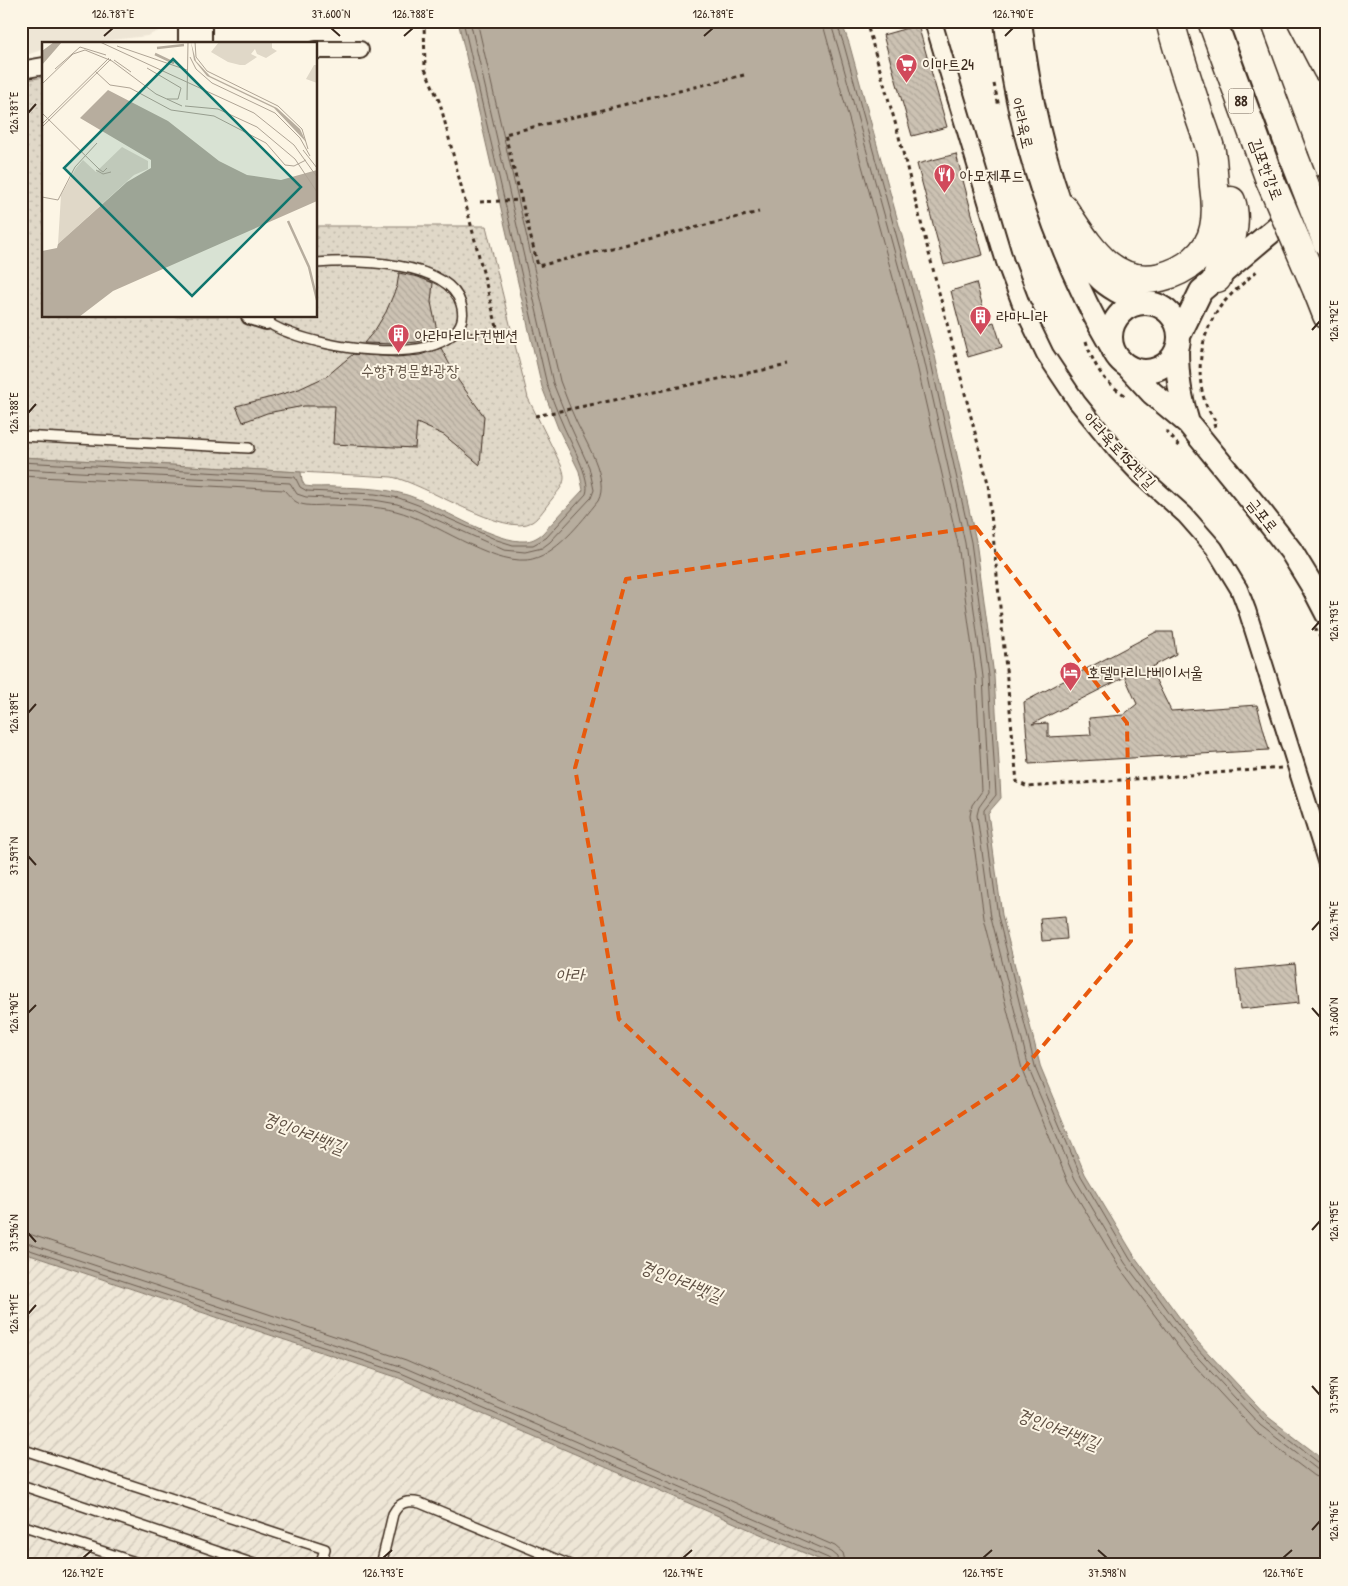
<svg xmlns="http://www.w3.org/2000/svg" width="1348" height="1586" font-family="'Patrick Hand','Poor Story',sans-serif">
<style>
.built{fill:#eee6d6}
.industrial{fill:url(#industrial-furrows)}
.park{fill:url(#park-dots);stroke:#8e8173}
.water{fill:#b7ad9e;stroke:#85796b}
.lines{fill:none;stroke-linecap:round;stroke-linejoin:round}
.shore{stroke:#6d5e51;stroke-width:1}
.building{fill:url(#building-back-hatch);stroke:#3b2a1e;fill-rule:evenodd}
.service-casing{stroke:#3b2a1e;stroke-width:12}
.minor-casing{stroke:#3b2a1e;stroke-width:20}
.tertiary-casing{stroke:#3b2a1e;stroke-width:24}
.secondary-casing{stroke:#3b2a1e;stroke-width:26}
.trunk-casing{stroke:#3b2a1e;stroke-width:31}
.path{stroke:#3b2a1e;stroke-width:3;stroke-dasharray:4 4;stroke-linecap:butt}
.service{stroke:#fcf5e5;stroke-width:9}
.minor{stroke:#fcf5e5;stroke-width:16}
.tertiary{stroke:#fcf5e5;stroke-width:20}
.secondary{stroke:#fcf5e5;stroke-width:22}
.trunk{stroke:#fcf5e5;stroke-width:28}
.trunk-bridge-casing{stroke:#3b2a1e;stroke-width:31;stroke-linecap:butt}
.trunk-bridge{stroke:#fcf5e5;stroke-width:28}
.marked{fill:none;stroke:#e8590c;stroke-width:4;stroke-dasharray:10 6;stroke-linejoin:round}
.ticks{fill:none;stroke:#3b2a1e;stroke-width:2}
.labels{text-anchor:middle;stroke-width:4;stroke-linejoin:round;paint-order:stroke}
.shield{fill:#fcf5e5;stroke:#75675a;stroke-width:1}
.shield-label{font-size:15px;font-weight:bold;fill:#3b2a1e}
.poi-label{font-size:16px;fill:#3b2a1e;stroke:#fcf5e5;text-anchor:start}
.street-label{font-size:16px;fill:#3b2a1e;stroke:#fcf5e5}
.park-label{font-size:16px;fill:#645648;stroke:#fcf5e5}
.water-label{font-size:18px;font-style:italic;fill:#605144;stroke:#fcf5e5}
.inset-river{fill:none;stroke:#b7ad9e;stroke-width:2.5}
.inset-road{fill:none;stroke:#afa495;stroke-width:1}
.view{fill:#0f766e;fill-opacity:0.15;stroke:#0f766e;stroke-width:2.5}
.inset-edge{fill:none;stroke:#3b2a1e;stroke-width:2.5}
.neatline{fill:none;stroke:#3b2a1e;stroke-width:2}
.ticks-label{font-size:12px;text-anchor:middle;fill:#3b2a1e}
</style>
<defs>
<pattern id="industrial-furrows" width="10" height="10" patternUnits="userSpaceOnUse" patternTransform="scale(1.25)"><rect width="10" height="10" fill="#eee6d6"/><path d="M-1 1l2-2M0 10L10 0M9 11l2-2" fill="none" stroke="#cdc5b7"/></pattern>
<pattern id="park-dots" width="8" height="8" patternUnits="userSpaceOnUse" patternTransform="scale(1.25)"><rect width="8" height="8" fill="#e0d8c8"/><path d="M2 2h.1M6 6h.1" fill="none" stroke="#c1baab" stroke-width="1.8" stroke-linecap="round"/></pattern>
<pattern id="building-back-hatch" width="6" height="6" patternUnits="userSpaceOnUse" patternTransform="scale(1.25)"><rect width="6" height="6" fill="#ccc2b3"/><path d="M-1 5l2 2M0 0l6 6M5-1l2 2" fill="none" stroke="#b0a79a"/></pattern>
</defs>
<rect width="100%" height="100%" fill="#fcf5e5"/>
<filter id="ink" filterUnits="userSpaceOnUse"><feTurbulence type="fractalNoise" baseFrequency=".02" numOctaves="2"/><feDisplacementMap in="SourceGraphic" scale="10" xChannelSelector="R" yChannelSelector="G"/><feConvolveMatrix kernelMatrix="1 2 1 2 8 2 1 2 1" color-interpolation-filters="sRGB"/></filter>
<g filter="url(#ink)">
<!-- built -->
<path class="built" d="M21 21H170L163 29 147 36 76 44H44V49L21 57Z"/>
<!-- industrial -->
<path class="industrial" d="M21 1252 399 1378 832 1565H21Z"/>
<!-- park -->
<path class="park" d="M44 77V316H316V226H486L528 398 561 465C568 482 562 486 552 499 546 506 540 517 532 522 505 538 424 483 392 477L21 457V81Z"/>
<!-- water -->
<path class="water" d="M458 21H841L849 43 935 356 976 541 994 676 1001 798 988 813 1002 915 1041 1069 1085 1174 1135 1257 1196 1340 1268 1417 1327 1462V1565H832L399 1378 21 1252V457L301 472 302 481 305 486C315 488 326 486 336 487 364 488 392 488 418 499 445 510 498 543 525 541 531 541 537 538 542 534L583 490 579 471 558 428 542 387Z"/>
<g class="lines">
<!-- shore -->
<path class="shore" d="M822 21 916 361 958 544 976 677 982 791 972 805 970 816 984 918 1023 1073 1068 1182 1119 1267 1182 1352 1256 1432 1314 1476 1327 1480
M830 21 838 47 924 359 965 543 983 677 989 793 979 807 977 815 991 917 1030 1072 1075 1179 1125 1263 1188 1347 1260 1425 1318 1470 1327 1472
M836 21 844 45 930 358 971 542 989 676 996 795 984 810V814L998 916 1036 1070 1081 1176 1130 1259 1192 1343 1265 1421 1322 1465 1327 1466
M21 462 295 477 300 487 307 491 375 494 399 498 418 505 497 540 513 545H533L546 538 586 494C592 479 569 440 563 425 557 412 552 398 547 385L463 21
M21 469 290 483 297 494 306 497 374 500 397 504 415 510 504 550 525 552 542 548 550 542 591 498 594 490 589 467 569 423 553 383 470 21
M21 476 284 490C289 495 292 500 298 503 308 507 321 505 332 505 353 506 376 506 396 511 435 521 488 563 527 560 555 557 581 522 598 501 610 479 585 441 576 421 570 408 565 394 560 381L477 21
M21 1233 29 1234 406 1360 835 1546 843 1553 846 1565
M21 1241 403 1367 831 1552 837 1557 838 1565
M21 1247 401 1373 828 1558 831 1560 832 1565"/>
</g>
<!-- building -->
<path class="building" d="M918 25 947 127 912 136 883 35Z
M956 154 983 255 944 265 917 164Z
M399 273 418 277 433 283 431 302 438 336 417 342 396 344 364 343 375 330 386 312 397 286Z
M976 283 988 324 994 322 1002 347 968 357 951 291Z
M441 348 458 380 484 416 480 465 444 435 417 423 415 448 333 444 335 406H304L267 413 243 422 236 406 272 397 299 389 327 376 353 354 397 357 420 355Z
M1156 632H1173L1176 654 1150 668 1171 711 1257 705 1269 750 1029 764 1024 702ZM1125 677 1137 704 1123 715 1089 718 1091 735 1048 737V723L1032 724Z
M1065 916 1067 939 1042 941 1040 918Z
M1295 964 1299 1003 1240 1009 1236 970Z"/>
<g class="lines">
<defs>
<path id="service" d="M264 318C270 326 281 330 290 333 328 348 419 363 452 335 462 326 465 317 461 304 448 260 354 260 316 263
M21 436 249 448
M21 1449 325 1549 320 1565
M21 1485 257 1565
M21 1525 144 1565
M381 1565 393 1514C399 1502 407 1500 420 1503L570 1565"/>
<path id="minor" d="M933 21 1005 262 1021 304 1045 354 1077 402 1116 450 1137 472 1185 515 1214 548 1239 589 1247 610 1327 864
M187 44V21
M203 44V21
M316 50H360
M21 70 44 66
M250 316 266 321"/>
<path id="tertiary" d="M1005 21C1015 131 1057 256 1113 351
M1021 21C1029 90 1043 158 1068 222 1076 241 1083 261 1096 276 1109 290 1125 296 1142 303"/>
<path id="secondary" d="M1111 337a34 34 0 1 1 68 0a34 34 0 1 1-68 0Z
M1179 336 1201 291 1327 185
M1177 348C1177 376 1180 396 1188 423
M1129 368 1152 393 1188 423 1263 515 1291 551 1313 587 1327 614"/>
<path id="trunk" d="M1212 21 1270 180
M1244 21 1294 157
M1302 21 1327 69
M1063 208C1087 243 1111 289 1161 277 1185 271 1209 254 1214 228 1217 214 1216 200 1214 186 1213 175 1213 163 1211 152 1208 139 1202 125 1198 112 1188 82 1178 52 1170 21
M1217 278C1226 254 1240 227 1231 201
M1318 292 1327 315"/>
</defs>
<!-- service casing -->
<use href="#service" class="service-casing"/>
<!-- minor casing -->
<use href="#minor" class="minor-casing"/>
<!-- tertiary casing -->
<use href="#tertiary" class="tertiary-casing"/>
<!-- secondary casing -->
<use href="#secondary" class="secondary-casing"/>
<!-- trunk casing -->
<use href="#trunk" class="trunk-casing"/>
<!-- path -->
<path class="path" d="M424 21 425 69 440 103 499 335 478 336 469 333
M866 21 897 129 988 483 1017 782 1028 787 1282 768
M744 75 505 134 538 266 759 212
M994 84 999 107
M480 202 522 200
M1086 341C1093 364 1104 384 1127 396
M535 416 788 365
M1213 426 1217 424C1214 418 1210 413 1207 407 1194 376 1200 334 1220 307 1231 293 1246 281 1259 269
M1166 431 1182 449
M1315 628 1327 650"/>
<!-- service -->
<use href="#service" class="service"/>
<!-- minor -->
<use href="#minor" class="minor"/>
<!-- tertiary -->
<use href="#tertiary" class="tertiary"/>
<!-- secondary -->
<use href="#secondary" class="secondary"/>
<!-- trunk -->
<use href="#trunk" class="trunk"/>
<defs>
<path id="trunk-bridge" d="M1294 157 1327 242
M1270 180 1318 292"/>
</defs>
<!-- trunk-bridge casing -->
<use href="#trunk-bridge" class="trunk-bridge-casing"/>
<!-- trunk-bridge -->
<use href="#trunk-bridge" class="trunk-bridge"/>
</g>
</g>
<!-- marked area -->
<path class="marked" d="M976 527 1127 723 1131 941 1015 1079 821 1207 619 1019 575 768 626 579Z"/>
<!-- ticks -->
<path class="ticks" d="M331 28 340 36M104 36 113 28M404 36 413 28M704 36 713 28M1005 36 1013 28M28 113 36 104M1312 330 1320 321M28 413 36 404M1312 630 1320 621M28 713 36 704M28 856 36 865M1312 930 1320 921M1312 1008 1320 1017M28 1013 36 1005M1312 1230 1320 1221M28 1233 36 1242M28 1314 36 1305M1312 1386 1320 1395M1312 1530 1320 1521M1098 1550 1107 1558M83 1558 92 1550M383 1558 392 1550M683 1558 692 1550M983 1558 992 1550M1283 1558 1292 1550"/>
<!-- icons -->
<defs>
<symbol id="supermarket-pin" viewBox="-11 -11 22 30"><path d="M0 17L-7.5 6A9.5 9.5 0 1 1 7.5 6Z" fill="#d1495b" stroke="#fcf5e5"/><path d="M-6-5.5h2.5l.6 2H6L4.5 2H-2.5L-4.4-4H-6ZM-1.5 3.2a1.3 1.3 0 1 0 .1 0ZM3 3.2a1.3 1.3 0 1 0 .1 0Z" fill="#fff"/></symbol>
<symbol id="restaurant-pin" viewBox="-11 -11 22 30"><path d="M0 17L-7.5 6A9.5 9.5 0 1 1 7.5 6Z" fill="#d1495b" stroke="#fcf5e5"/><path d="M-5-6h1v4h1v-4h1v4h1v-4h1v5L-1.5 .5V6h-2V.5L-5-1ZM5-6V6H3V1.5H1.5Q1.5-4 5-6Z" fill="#fff"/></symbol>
<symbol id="building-pin" viewBox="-11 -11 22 30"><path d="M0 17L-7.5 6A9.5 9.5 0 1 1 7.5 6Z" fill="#d1495b" stroke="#fcf5e5"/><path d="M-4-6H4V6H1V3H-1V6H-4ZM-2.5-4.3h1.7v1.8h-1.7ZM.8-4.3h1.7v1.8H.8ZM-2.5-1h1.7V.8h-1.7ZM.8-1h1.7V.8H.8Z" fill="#fff"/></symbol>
<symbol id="hotel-pin" viewBox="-11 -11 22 30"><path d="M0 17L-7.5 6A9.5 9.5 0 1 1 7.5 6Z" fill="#d1495b" stroke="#fcf5e5"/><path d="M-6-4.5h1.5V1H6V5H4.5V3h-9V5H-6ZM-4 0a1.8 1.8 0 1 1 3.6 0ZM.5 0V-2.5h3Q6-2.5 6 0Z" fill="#fff"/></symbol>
</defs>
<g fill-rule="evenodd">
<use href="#supermarket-pin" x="894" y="52" width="25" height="34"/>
<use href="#restaurant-pin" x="932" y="162" width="25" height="34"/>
<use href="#building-pin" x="968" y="304" width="25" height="34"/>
<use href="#building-pin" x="386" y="322" width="25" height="34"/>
<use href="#hotel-pin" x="1058" y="660" width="25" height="34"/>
</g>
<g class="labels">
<!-- shield labels -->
<rect class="shield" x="1228.5" y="88.5" width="25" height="25" rx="4"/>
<g class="shield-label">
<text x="1241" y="106">88</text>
</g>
<!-- poi labels -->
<g class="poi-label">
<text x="922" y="70">이마트24</text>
<text x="960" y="181">아모제푸드</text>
<text x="996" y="322">라마니라</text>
<text x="415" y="341">아라마리나컨벤션</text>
<text x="1087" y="678">호텔마리나베이서울</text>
</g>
<!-- street labels -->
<g class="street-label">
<text transform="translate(1023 123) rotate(77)" y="6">아라육로</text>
<text transform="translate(1267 169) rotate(69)" y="6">김포한강로</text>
<text transform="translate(1120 450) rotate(47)" y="6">아라육로152번길</text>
<text transform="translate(1263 515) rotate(52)" y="6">금포로</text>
</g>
<!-- park labels -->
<g class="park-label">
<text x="410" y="376">수향7경문화광장</text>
</g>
<!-- water labels -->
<g class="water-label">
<text x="570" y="981">아라</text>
<text transform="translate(304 1133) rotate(21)" y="6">경인아라뱃길</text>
<text transform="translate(681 1281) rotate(21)" y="6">경인아라뱃길</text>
<text transform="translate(1058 1429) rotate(21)" y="6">경인아라뱃길</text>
</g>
</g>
<!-- overview -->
<g transform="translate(42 42)">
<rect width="275" height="275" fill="#fcf5e5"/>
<path d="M177 0H230V6L235 9 224 16 215 12 213 7 209 12 215 15 203 23H198L186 20 169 10ZM272 23H275V41L264 37Z" fill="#e0d8c8"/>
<path d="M80 105 106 119V127L92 133 16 202 19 153 34 126 41 118 54 130Z" fill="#e0d8c8"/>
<path d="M12 0H20L0 23V9ZM149 0 154 19 168 34 235 66 258 87 264 100 232 66 165 34 152 18ZM66 48 126 79 177 119 205 133 239 138 275 128V159L71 249 37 275H0V209L15 206 16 202 85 140 109 126V118L38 76Z" fill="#b7ad9e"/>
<path class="inset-river" d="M115 6 142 3M113 12 132 21M246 179 267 225 275 258"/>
<path class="inset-road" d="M58 0 212 71 252 103 275 135M153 0 154 15 165 29 236 64 260 87 266 107M75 4 145 28M148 15 154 27 170 41 233 71 258 96 268 114M72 18 89 30M105 26 139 46 136 57H125M13 27 38 5 64 13M53 29 68 43 88 46 129 68 172 74 224 101 243 123 252 124 264 118M0 42 31 12 43 8 70 19 114 52 140 64M145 58 146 0M143 64 176 67 215 85 253 117 275 150M0 71 57 127 61 130 65 126M0 82 67 16M0 85 69 17M261 108 275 126M54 128 61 132 69 130M0 155 16 158 33 125 55 101"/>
<path class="view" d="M131 17 259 145 150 254 22 126Z"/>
<rect width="275" height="275" class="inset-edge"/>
</g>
<!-- margin -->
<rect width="1348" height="1586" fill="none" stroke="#fcf5e5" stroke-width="55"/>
<rect x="28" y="28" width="1292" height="1530" class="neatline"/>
<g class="ticks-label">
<text x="113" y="18">126.787°E</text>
<text x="331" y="18">37.600°N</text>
<text x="413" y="18">126.788°E</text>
<text x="713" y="18">126.789°E</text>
<text x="1013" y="18">126.790°E</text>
<text transform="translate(14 113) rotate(-90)" y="4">126.787°E</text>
<text transform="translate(1334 321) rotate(-90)" y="4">126.792°E</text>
<text transform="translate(14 413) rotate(-90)" y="4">126.788°E</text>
<text transform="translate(1334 621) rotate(-90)" y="4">126.793°E</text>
<text transform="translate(14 713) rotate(-90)" y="4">126.789°E</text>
<text transform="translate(14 856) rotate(-90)" y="4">37.597°N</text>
<text transform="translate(1334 921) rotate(-90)" y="4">126.794°E</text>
<text transform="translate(14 1013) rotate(-90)" y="4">126.790°E</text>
<text transform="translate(1334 1017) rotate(-90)" y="4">37.600°N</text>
<text transform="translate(1334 1221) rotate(-90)" y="4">126.795°E</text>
<text transform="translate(14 1233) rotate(-90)" y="4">37.596°N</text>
<text transform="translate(14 1314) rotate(-90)" y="4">126.791°E</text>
<text transform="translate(1334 1395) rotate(-90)" y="4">37.599°N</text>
<text transform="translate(1334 1521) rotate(-90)" y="4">126.796°E</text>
<text x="83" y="1577">126.792°E</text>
<text x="383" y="1577">126.793°E</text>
<text x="683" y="1577">126.794°E</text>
<text x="983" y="1577">126.795°E</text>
<text x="1107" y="1577">37.598°N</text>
<text x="1283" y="1577">126.796°E</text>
</g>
</svg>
